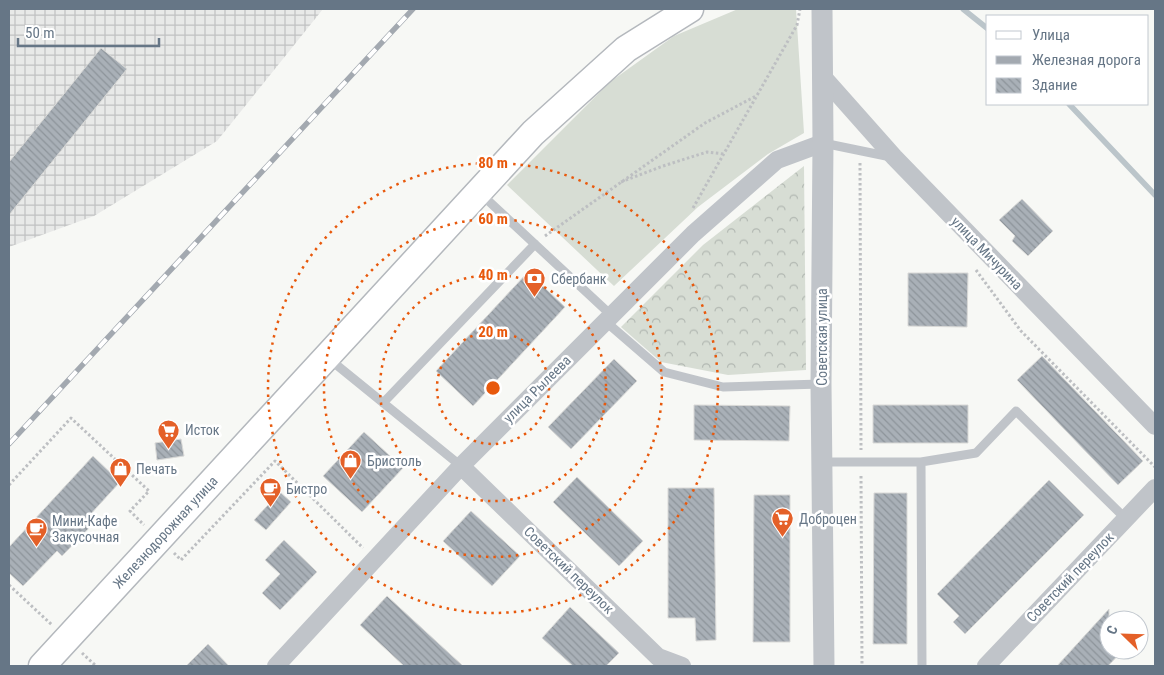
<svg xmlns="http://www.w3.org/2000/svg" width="1164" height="675" font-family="'Roboto Condensed',sans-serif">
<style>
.industrial{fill:url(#industrial-grid)}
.grass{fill:#d7ddd4}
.forest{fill:url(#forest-crowns)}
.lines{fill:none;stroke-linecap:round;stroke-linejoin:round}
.stream{stroke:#bbc5ca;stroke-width:5.5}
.building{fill:url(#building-back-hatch);stroke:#d9d9d7}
.primary-casing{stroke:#b4b8bd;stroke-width:29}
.path{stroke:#bdbfc2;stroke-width:3;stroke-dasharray:2.5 2.5;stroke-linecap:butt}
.service{stroke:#c0c4c9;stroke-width:9}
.minor{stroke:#c0c4c9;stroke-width:18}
.tertiary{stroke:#c0c4c9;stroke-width:21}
.primary{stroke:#fff;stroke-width:26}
.rail-casing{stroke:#a3a9b0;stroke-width:5.5}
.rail{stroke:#fff;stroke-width:4;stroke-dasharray:11;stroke-linecap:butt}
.ring{fill:none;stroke:#e8590c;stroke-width:2.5;stroke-dasharray:2.5 5}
.labels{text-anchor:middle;stroke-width:5;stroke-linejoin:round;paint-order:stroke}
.street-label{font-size:14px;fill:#667686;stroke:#fff}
.poi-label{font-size:14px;fill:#667686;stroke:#fff;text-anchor:start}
.centre{fill:#e8590c;stroke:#fff;stroke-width:2.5}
.ring-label{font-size:15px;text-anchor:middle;font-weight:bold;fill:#e8590c;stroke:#fff;stroke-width:5;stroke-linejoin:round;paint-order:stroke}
</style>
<defs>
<pattern id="industrial-grid" width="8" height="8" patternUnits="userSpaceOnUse" patternTransform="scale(1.25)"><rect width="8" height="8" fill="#e8e9e8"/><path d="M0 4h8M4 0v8" fill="none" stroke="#c0c1c2"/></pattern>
<pattern id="forest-crowns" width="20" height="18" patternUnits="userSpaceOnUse" patternTransform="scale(1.25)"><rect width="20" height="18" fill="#d7ddd4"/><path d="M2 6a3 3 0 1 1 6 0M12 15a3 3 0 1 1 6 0" fill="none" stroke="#b2b8b2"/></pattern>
<pattern id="building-back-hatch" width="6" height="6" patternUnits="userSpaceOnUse" patternTransform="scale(1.25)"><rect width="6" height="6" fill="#a9b0b7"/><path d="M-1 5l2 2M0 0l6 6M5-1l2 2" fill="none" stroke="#8d949a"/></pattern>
</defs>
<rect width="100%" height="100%" fill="#f7f8f5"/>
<!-- industrial -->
<path class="industrial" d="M9 9H323L217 141 94 216 9 247Z"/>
<!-- grass -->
<path class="grass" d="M738 9H796L804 133 768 154 698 207 614 286 507 185 610 82 674 36Z"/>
<!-- forest -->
<path class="forest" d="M804 166 806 370 728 375 661 362 621 327 703 245Z"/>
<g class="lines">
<!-- stream -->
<path class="stream" d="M963 9 988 29
M1069 104 1155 195"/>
</g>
<!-- building -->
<path class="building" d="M101 48 127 69 9 215V162Z
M1022 199 1053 231 1028 256 1012 241 1015 236 999 220Z
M528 272 565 307 473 406 436 371Z
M908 273H968L967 327 908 326Z
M1042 356 1143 461 1118 485 1017 380Z
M614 359 637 381 571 449 548 427Z
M694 405 790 406 789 441 694 440Z
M873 405H968V443H873Z
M364 432 403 468 362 512 323 476Z
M181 439 184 456 157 460 155 443Z
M93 456 120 482 88 517 94 523 62 556 57 551 23 586 9 573V547Z
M577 477 643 541 619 566 553 502Z
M1049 480 1084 515 965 634 953 622 959 616 937 594Z
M668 488H714L716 640 696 641 695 618H668Z
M280 492 291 502 266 530 254 520Z
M874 493H907V644H873Z
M754 495H790V642H753Z
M471 511 520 556 492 586 443 541Z
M284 540 317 572 280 610 262 593 280 574 265 560Z
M387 596 463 666H404L360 625Z
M570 607 619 653 606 666H573L542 638Z
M1109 609V650H1123L1108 666H1057Z
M208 644 229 666H186Z"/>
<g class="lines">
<defs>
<g id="primary">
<path id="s1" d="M42 666 533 133 626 49 690 9"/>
</g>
</defs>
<!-- primary casing -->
<use href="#primary" class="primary-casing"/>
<!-- path -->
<path class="path" d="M860 163 861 450
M621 182 663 166 707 152 724 154
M693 208 797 25 800 9
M545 236 705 123 756 96
M976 270 1021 331 1155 467
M861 476 862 666
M9 485 71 418 149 491 130 511 144 525
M174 553 181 560 275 461 363 548
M9 585 52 625
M82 653 96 666"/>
<!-- service -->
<path class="service" d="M823 143 891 157
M481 194 611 315
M605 321 664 372 723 387 821 384
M328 358 461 466
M383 403 535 244
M822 462H921L922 666
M921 462 976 453 1016 411 1126 519"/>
<!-- minor -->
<path class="minor" d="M823 77 894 157 1155 426
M461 466 658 657 682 666
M276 666 461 466 693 234 777 160 823 143
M986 666 1155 488"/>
<!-- tertiary -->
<path class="tertiary" d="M822 9 823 143 821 384 824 666"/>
<!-- primary -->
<use href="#primary" class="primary"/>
<defs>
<path id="rail" d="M9 444 413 9"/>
</defs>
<!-- rail casing -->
<use href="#rail" class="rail-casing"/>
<!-- rail -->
<use href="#rail" class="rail"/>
</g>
<!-- distance rings -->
<g class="ring">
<circle cx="493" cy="388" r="56"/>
<circle cx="493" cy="388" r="113"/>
<circle cx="493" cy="388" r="169"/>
<circle cx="493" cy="388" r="225"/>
</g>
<!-- icons -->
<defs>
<symbol id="bank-pin" viewBox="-11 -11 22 30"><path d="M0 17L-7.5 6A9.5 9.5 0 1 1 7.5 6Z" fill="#e46028" stroke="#fff"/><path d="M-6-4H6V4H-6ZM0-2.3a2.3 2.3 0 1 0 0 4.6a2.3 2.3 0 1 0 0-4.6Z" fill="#fff"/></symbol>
<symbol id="supermarket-pin" viewBox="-11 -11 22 30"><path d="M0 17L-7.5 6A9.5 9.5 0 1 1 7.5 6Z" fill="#e46028" stroke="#fff"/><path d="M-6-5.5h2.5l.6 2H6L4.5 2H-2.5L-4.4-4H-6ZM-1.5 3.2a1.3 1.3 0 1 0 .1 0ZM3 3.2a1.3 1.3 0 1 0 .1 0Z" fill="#fff"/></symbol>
<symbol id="shop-pin" viewBox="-11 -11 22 30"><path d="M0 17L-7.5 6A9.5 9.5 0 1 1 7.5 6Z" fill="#e46028" stroke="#fff"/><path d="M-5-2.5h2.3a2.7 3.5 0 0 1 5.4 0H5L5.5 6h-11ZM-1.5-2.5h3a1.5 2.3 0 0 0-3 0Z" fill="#fff"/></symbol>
<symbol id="cafe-pin" viewBox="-11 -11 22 30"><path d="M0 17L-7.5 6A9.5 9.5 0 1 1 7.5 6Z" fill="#e46028" stroke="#fff"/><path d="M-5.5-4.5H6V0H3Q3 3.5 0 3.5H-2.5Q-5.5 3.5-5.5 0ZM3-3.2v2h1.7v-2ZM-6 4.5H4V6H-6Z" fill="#fff"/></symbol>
</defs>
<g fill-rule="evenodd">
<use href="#bank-pin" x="522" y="266" width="25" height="34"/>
<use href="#supermarket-pin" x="156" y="418" width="25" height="34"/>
<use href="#shop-pin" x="338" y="448" width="25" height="34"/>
<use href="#shop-pin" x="108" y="456" width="25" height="34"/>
<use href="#cafe-pin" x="258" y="476" width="25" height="34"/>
<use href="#supermarket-pin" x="770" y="506" width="25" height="34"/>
<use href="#cafe-pin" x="24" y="516" width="25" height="34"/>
</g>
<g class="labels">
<!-- street labels -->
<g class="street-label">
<text transform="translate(987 253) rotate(46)" y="5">улица Мичурина</text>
<text transform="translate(822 337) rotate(-90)" y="5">Советская улица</text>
<text transform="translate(537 389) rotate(-45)" y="5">улица Рылеева</text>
<text dy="5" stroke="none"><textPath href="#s1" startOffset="182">Железнодорожная улица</textPath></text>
<text transform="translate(569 570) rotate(44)" y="5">Советский переулок</text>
<text transform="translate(1070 577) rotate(-46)" y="5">Советский переулок</text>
</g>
<!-- poi labels -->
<g class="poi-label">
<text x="551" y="284">Сбербанк</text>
<text x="185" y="435">Исток</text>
<text x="367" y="466">Бристоль</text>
<text x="136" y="474">Печать</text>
<text x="286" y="494">Бистро</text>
<text x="799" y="524">Доброцен</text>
<text x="52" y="526">Мини-Кафе<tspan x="52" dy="16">Закусочная</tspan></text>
</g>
</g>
<circle cx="493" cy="388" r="8" class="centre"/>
<g class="ring-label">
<text x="493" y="168">80 m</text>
<text x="493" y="224">60 m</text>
<text x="493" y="280">40 m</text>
<text x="493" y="337">20 m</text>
</g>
<!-- border -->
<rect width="1164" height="675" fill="none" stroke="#667686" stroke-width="20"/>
<!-- legend -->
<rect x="986" y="15" width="162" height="90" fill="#ffffff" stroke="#c2c8cf"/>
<rect x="996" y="31" width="25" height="8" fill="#ffffff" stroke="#c2c8cf"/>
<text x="1032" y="40" font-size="15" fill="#667686">Улица</text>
<rect x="996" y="56" width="25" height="8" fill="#a3a9b0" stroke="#c2c8cf"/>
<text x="1032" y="65" font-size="15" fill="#667686">Железная дорога</text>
<rect x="996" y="78" width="25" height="15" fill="url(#building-back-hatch)" stroke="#c2c8cf"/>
<text x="1032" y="90" font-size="15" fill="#667686">Здание</text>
<!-- north arrow -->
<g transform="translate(1124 635) rotate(293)"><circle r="24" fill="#ffffff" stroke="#c2c8cf"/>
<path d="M0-4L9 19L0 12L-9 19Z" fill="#e46028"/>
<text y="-8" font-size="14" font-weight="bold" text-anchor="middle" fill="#667686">С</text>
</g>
<!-- scale -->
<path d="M18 38v8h141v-8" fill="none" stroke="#667686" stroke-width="2.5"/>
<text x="25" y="38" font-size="15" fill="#667686" stroke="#ffffff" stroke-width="4" paint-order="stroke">50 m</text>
</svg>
